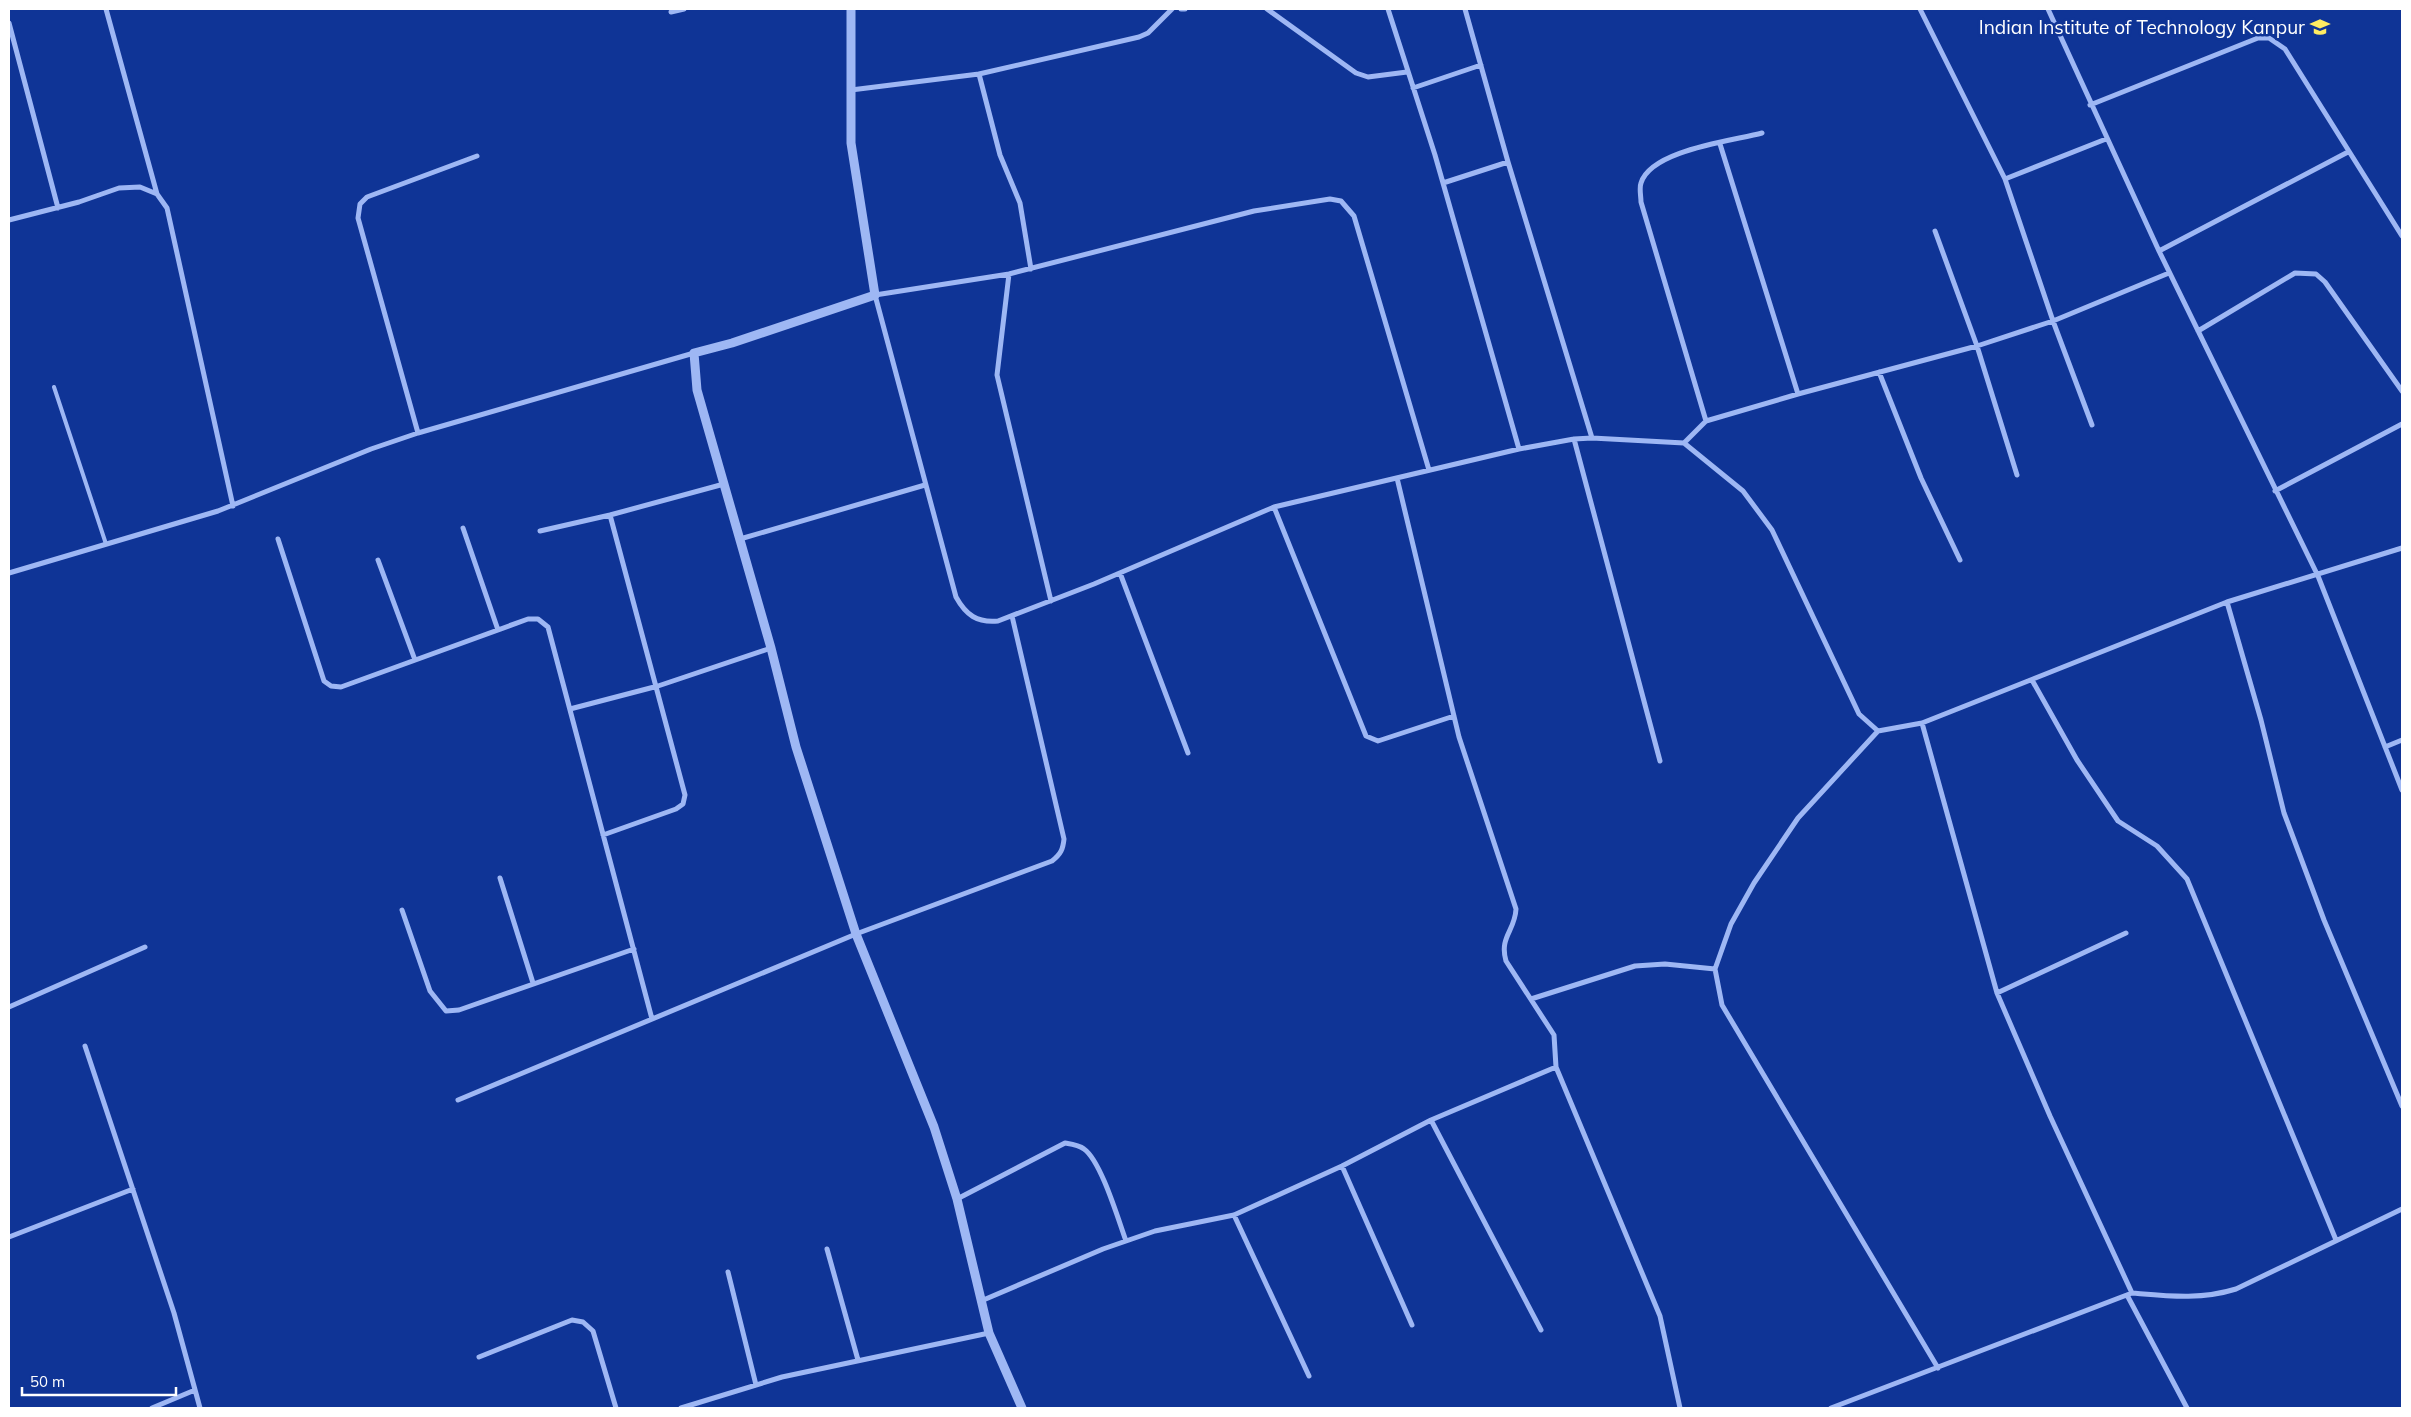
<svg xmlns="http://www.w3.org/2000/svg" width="2411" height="1417" font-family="Mulish,sans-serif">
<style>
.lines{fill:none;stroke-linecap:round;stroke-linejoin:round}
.service{stroke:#9eb7f4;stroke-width:4}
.minor{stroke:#9eb7f4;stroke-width:5}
.tertiary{stroke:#9eb7f4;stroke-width:9}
.labels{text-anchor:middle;stroke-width:5;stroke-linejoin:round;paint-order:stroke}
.poi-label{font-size:19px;fill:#fff;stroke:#0f3496;text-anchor:end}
</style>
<rect width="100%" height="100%" fill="#0f3496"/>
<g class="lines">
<!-- service -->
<path class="service" d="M54 387 106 544"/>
<!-- minor -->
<path class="minor" d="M106 9 157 194
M1181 9H1185
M1267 9 1356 73 1368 77 1407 72
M1388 9 1435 155 1519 449
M1465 9 1508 162 1592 438
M1920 9 2005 179 2053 321 2092 425
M2048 9 2159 251 2318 576 2402 790
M671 12 684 9
M9 23 58 208
M979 74 1000 155 1020 203 1031 269
M1413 88 1481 65
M851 90 979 74 1139 37 1148 33 1172 9
M2090 105 2258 38H2269L2285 49 2402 236
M1720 144 1798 394
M2005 179 2106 139
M1443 183 1508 162
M9 220 79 202 119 188 140 187 157 194 167 208 233 506
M1935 231 1977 346 2017 475
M2159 251 2348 152
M1009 274 997 375 1051 601
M2198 331 2295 273 2316 274 2325 282 2402 391
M1879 372 1921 478 1960 560
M1706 421 1798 394 1977 346 2053 321 2169 273
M418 433 358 218 360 204 367 197 477 156
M1574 439 1660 761
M1684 443 1706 421 1641 202C1641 196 1639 188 1641 183 1651 150 1732 141 1762 133
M1429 470 1354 216 1341 201 1330 199 1254 211 1009 274 875 295 956 597C966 615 977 623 998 621L1094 584 1274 507 1519 449 1574 439 1592 438 1684 443 1743 491 1772 530 1859 714 1878 731 1922 723 2227 602 2402 548
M1397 478 1459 737 1516 909C1515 931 1499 937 1506 961L1554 1035 1556 1067
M2275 491 2402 424
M1274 507 1366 736 1378 741 1454 716
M463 528 498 630
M540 531 610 515 724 484
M278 539 324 681 331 686 341 687 528 619H538L548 627 652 1019
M740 539 925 485
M378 560 415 660
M9 573 218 511 371 449 418 433 694 353
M1120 573 1188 753
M2227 602 2261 720 2284 813 2324 920 2402 1106
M2032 680 2077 760 2118 821 2157 846 2187 879 2336 1240
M570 709 658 686 771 648
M1878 731 1798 818 1754 883 1731 924 1715 969 1722 1005 1938 1368
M2385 747 2402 740
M603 835 676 809 683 804 685 795 610 515
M500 878 533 983
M402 910 430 991 446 1011 459 1010 634 949
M1997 993 2126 933
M1531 999 1635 966 1665 964 1715 969
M9 1007 145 947
M85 1046 174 1313 200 1408
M458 1100 856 934 1052 861C1061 854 1063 849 1064 839L1012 616
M1431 1120 1541 1330
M1342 1166 1412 1325
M957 1199 1065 1143C1071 1144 1079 1145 1084 1149 1101 1161 1118 1219 1126 1241
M1234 1215 1309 1376
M9 1237 133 1189
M827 1249 858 1360
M728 1272 756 1385
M2132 1293C2168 1296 2201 1300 2236 1289L2402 1209
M2127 1295 2187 1408
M981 1301 1103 1249 1155 1231 1234 1215 1342 1166 1431 1120 1556 1067 1660 1316 1680 1408
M479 1357 572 1320 583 1322 593 1331 616 1408
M152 1408 195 1390
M681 1408 782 1377 989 1333
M1831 1408 2132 1293 2050 1116 1997 993 1922 723"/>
<!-- tertiary -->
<path class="tertiary" d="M851 9V143L875 295 732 343 694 353 697 390 771 648 796 747 856 934 934 1127 957 1199 989 1333 1022 1408"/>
</g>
<!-- icons -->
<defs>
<symbol id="university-bare" viewBox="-9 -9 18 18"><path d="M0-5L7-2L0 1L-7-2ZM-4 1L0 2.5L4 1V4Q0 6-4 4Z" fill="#ffec62" stroke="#0f3496" stroke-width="2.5" paint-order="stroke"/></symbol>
</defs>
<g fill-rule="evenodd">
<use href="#university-bare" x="2306" y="13" width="28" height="28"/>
</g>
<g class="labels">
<!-- poi labels -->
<g class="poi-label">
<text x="2305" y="34">Indian Institute of Technology Kanpur</text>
</g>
</g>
<!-- border -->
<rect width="2411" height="1417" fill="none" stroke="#ffffff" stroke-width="20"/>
<!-- scale -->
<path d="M22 1387v8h154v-8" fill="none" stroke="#ffffff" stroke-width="2.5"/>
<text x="30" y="1387" font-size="15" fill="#ffffff" stroke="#0f3496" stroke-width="4" paint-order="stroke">50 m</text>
</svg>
